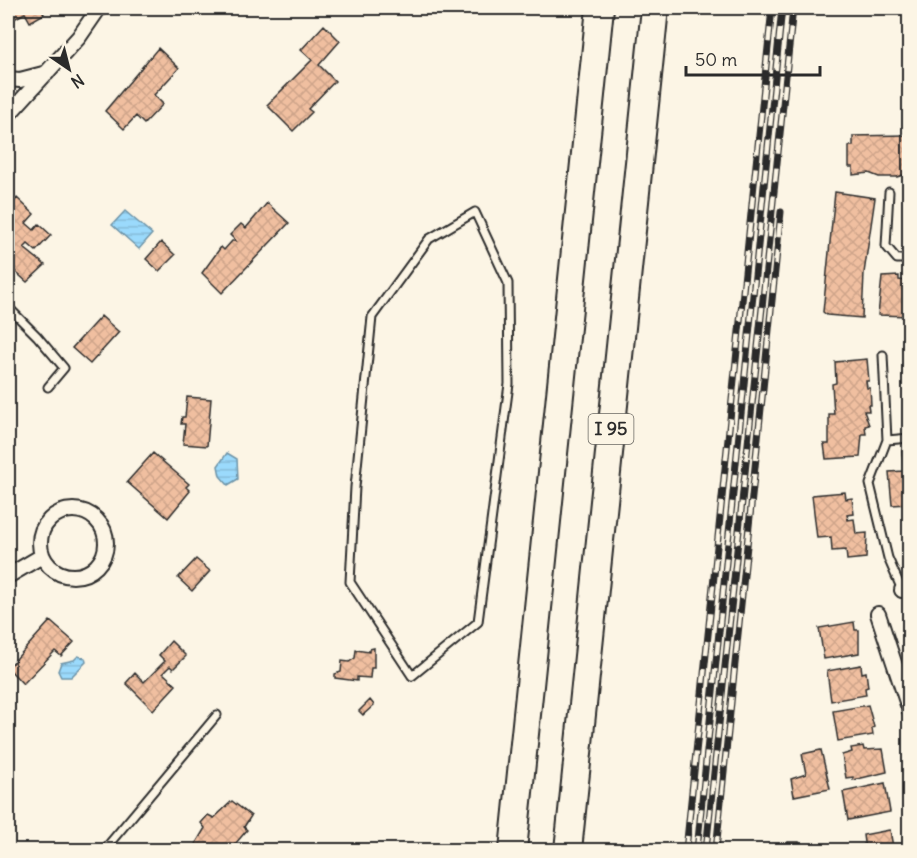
<svg xmlns="http://www.w3.org/2000/svg" width="917" height="858" font-family="Delius,sans-serif">
<style>
.water{fill:url(#water-rules);stroke:#6e94a8;stroke-width:1.5}
.building{fill:url(#building-cross-hatch);stroke:#2b2b2b;stroke-width:1.5}
.lines{fill:none;stroke-linecap:round;stroke-linejoin:round}
.lane-casing{stroke:#2b2b2b;stroke-width:11}
.street-casing{stroke:#2b2b2b;stroke-width:18}
.highway-casing{stroke:#2b2b2b;stroke-width:30}
.lane{stroke:#fcf5e5;stroke-width:7}
.street{stroke:#fcf5e5;stroke-width:14}
.highway{stroke:#fcf5e5;stroke-width:26}
.rail-casing{stroke:#2b2b2b;stroke-width:7}
.rail{stroke:#fcf5e5;stroke-width:4.5;stroke-dasharray:14;stroke-linecap:butt}
.labels{text-anchor:middle;stroke-width:5;stroke-linejoin:round;paint-order:stroke}
.shield{fill:#fcf5e5;stroke:#6a6863;stroke-width:1.5}
.shield-label{font-size:18px;font-weight:bold;fill:#2b2b2b}
</style>
<defs>
<pattern id="water-rules" width="6" height="5" patternUnits="userSpaceOnUse" patternTransform="scale(1.5)"><rect width="6" height="5" fill="#9bdafc"/><path d="M0 2.5h6" fill="none" stroke="#86bbd8"/></pattern>
<pattern id="building-cross-hatch" width="8" height="8" patternUnits="userSpaceOnUse" patternTransform="scale(1.5)"><rect width="8" height="8" fill="#f0bfa0"/><path d="M0 0l8 8M0 8l8-8" fill="none" stroke="#cea48a"/></pattern>
</defs>
<rect width="100%" height="100%" fill="#fcf5e5"/>
<filter id="ink" filterUnits="userSpaceOnUse"><feTurbulence type="fractalNoise" baseFrequency=".0167" numOctaves="2"/><feDisplacementMap in="SourceGraphic" scale="12" xChannelSelector="R" yChannelSelector="G"/><feConvolveMatrix kernelMatrix="1 2 1 2 8 2 1 2 1" color-interpolation-filters="sRGB"/></filter>
<g filter="url(#ink)">
<!-- water -->
<path class="water" d="M125 211 152 234 139 249 112 225Z
M227 453 237 459 238 479 228 485 220 476 218 466Z
M78 656 85 658 86 662 71 677H61L58 671 61 663 74 660Z"/>
<!-- building -->
<path class="building" d="M8 8H41L44 14 30 22 25 13 14 19Z
M324 25 340 41 319 65 335 81 308 109 312 112 293 131 267 105 312 60 301 50Z
M158 48 179 68 154 95 163 104 144 124 136 116 124 129 105 111Z
M906 135H910V173L897 177H879L869 173 853 175V167H849V146H853V136Z
M835 192 875 198 864 273 862 318 827 315 823 312Z
M17 198 34 214 26 223 34 230 39 224 51 235 36 251 28 244 24 248 45 265 27 282 10 267 14 263 10 260 8 263V209Z
M267 203 289 223 222 293 202 273 221 247 224 250 232 241H236L230 235 241 224 246 228Z
M161 242 175 255 159 271 146 259Z
M899 276V280L907 281 910 277V316L878 315 882 277Z
M101 316 119 332 90 364 72 348Z
M867 359 869 381H866L867 388H870L871 405H868L869 411H864L869 425 865 426 866 434H862L860 457 826 459 824 444H829V414H834L832 384 836 383 835 362Z
M187 397 211 399 207 446 183 444 185 424H181L182 417H185Z
M902 451H910L908 504 892 505 889 472 904 471Z
M153 453 189 484 186 487 190 491 168 518 127 482Z
M845 492 846 499 852 498 854 514 847 515 848 520 854 519 856 534 867 533 866 558 847 560 846 550 832 551 831 537 817 538 812 495Z
M196 559 210 571 192 591 178 578Z
M50 621 74 642 61 656 55 651 23 684 8 668Z
M854 622 855 630H859V653L824 659 819 628Z
M171 641 186 656 173 669 170 666 163 673 176 685 153 710 126 683 135 673 144 682 165 661 159 655Z
M374 648V668H371L370 678 357 677V681L335 678V674L341 672 342 661 349 662 355 658 356 650 369 652V649Z
M861 665 862 673 866 672 868 687 865 688 866 695 831 701 827 671Z
M370 700 374 705 363 715 359 711Z
M868 705 874 727 872 728 873 735 838 741 833 711Z
M863 746 864 750 883 749 887 772 853 780V777L846 778 842 755 852 752 851 748Z
M821 750 830 789 794 796 791 779 806 774 802 754Z
M885 783 890 812 848 820 843 792Z
M232 801 251 816 244 827 247 830 230 850H197L193 848 205 828 201 823 208 815 214 818Z
M890 830 893 847 890 850H865L863 835Z
M788 842H799V850H788Z"/>
<g class="lines">
<defs>
<path id="lane" d="M889 192 886 246 897 259H910
M475 212 508 283 509 384 478 622 412 676 350 582 355 487 372 317 429 239Z
M8 307 37 336 64 368 48 387
M883 355 887 440 870 484 888 558 902 590
M887 440 910 438
M104 850 217 715"/>
<path id="street" d="M8 79 20 80 47 73
M8 115 79 37 99 8
M40 543a33 33 0 1 1 66 0a33 33 0 1 1-66 0Z
M8 576 42 556
M902 590 910 588
M878 614 910 711"/>
<path id="highway" d="M513 850 600 8
M568 850 655 8"/>
</defs>
<!-- lane casing -->
<use href="#lane" class="lane-casing"/>
<!-- street casing -->
<use href="#street" class="street-casing"/>
<!-- highway casing -->
<use href="#highway" class="highway-casing"/>
<!-- lane -->
<use href="#lane" class="lane"/>
<!-- street -->
<use href="#street" class="street"/>
<!-- highway -->
<use href="#highway" class="highway"/>
<defs>
<path id="rail" d="M686 850 772 8
M697 850 782 8
M706 850 793 8
M716 850 781 212"/>
</defs>
<!-- rail casing -->
<use href="#rail" class="rail-casing"/>
<!-- rail -->
<use href="#rail" class="rail"/>
</g>
</g>
<g class="labels">
<!-- shield labels -->
<rect class="shield" x="588.5" y="414" width="45" height="30" rx="4.5"/>
<g class="shield-label">
<text x="611" y="435">I 95</text>
</g>
</g>
<!-- margin -->
<rect width="917" height="858" fill="none" stroke="#fcf5e5" stroke-width="30"/>
<rect x="15" y="15" width="887" height="828" fill="none" stroke="#2b2b2b" stroke-width="2" filter="url(#ink)"/>
<!-- north arrow -->
<g transform="translate(69 69) rotate(145)" stroke="#fcf5e5" stroke-width="4.5" paint-order="stroke">
<path d="M0-4.5L10 22L0 15L-10 22Z" fill="#2b2b2b"/>
<text y="-9" font-size="16" font-weight="bold" text-anchor="middle" fill="#2b2b2b">N</text>
</g>
<!-- scale -->
<path d="M686 66v9h134v-9" fill="none" stroke="#2b2b2b" stroke-width="3"/>
<text x="695" y="66" font-size="18" fill="#2b2b2b" stroke="#fcf5e5" stroke-width="4.5" paint-order="stroke">50 m</text>
</svg>
